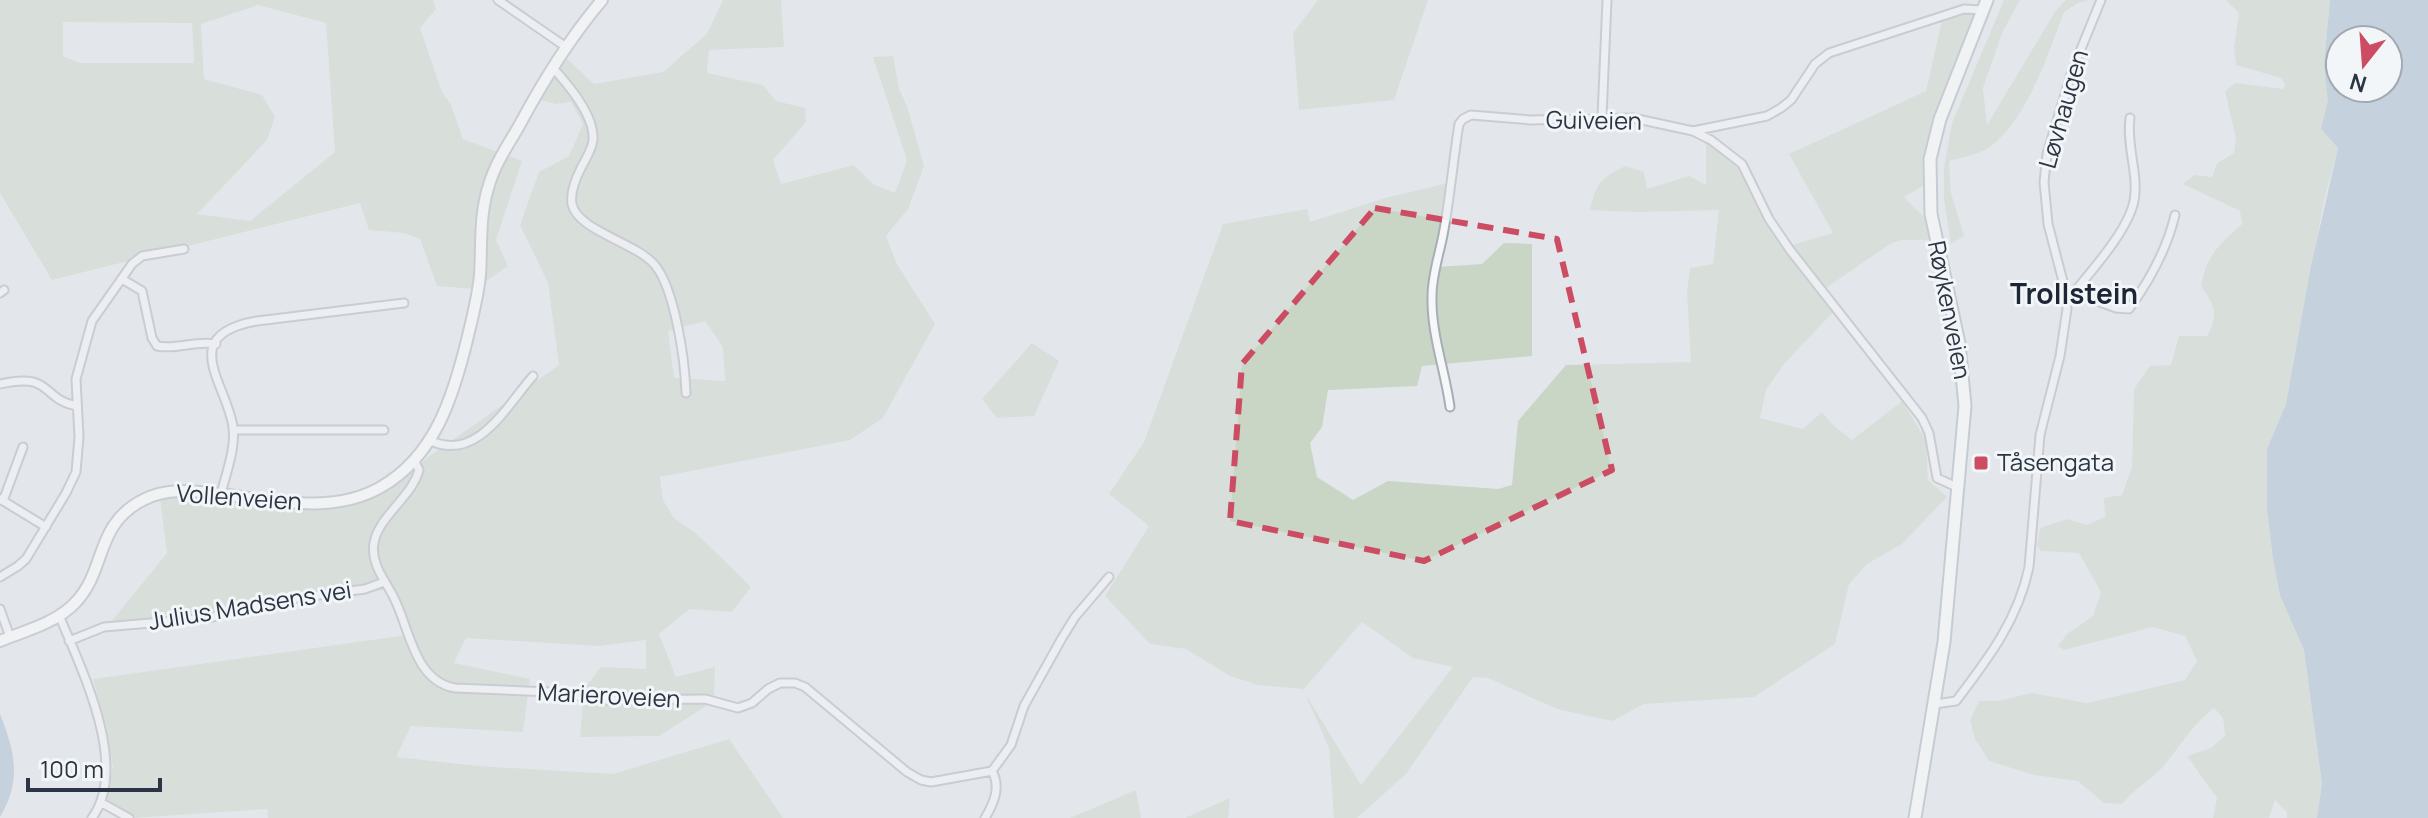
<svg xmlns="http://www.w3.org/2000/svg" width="2428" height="818" font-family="Manrope,sans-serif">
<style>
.green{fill:#c9d5c5;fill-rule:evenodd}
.water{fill:#a0b5ca;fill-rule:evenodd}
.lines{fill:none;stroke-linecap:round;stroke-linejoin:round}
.minor-casing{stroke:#a8aeb5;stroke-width:11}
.secondary-casing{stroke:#a8aeb5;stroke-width:14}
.primary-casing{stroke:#a3abb7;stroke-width:15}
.minor{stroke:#f6f7f9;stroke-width:7}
.secondary{stroke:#fff;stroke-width:10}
.primary{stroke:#fff;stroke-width:11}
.marked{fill:none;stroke:#cc4d63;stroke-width:6;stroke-dasharray:16 10;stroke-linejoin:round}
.poi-dot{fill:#cc4d63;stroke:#f3f6f8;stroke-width:3}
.labels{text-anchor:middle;stroke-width:6;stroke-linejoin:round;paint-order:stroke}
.street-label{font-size:24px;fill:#2b3543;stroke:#f3f6f8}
.poi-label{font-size:24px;fill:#2b3543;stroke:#f3f6f8;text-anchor:start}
.quarter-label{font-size:28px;font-weight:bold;fill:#1d2634;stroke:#f3f6f8}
</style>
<rect width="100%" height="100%" fill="#e3e7eb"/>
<!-- green -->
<path class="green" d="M0 0H433L436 9 420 28 442 92 451 105 463 139 522 161 496 240 508 266 475 289 437 286 420 239 404 233 369 230 360 203 52 280 0 193ZM258 5 326 23 335 152 250 221 197 214 267 140 275 117 262 95 204 79 201 24ZM63 22 192 23 194 63H80L63 56Z
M723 0H781L784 47 709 50 707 73 763 85 776 101 805 108 806 122 773 160 781 184 854 165 873 184 895 193 907 160 873 57 893 56 899 89 907 106 924 166 908 209 886 236 897 264 935 324 883 418 850 440 660 477 663 500 674 518 698 535 751 587 732 612 690 609 659 634 676 677 715 667 714 701 659 736 580 737 584 689 601 667 646 669V640L599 646 466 638 454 663 530 679 523 732 411 726 396 757 478 766 613 774 729 739 783 818H268L267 809 133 818 105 803 113 767 106 726 93 679 407 635 385 590 267 606 190 622 106 628 167 553 160 498 187 495 339 508 390 488 431 455 559 365 548 283 520 225 539 172 569 156 583 124 571 102 556 104 538 99 549 79 566 58 594 84 663 72 707 34ZM705 321 723 347 725 381 674 378 668 331Z
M1318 0H1428L1394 100 1299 110 1293 33Z
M2004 0H2020L2003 31 1983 88 1987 125 2056 10 2066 0H2090L2078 3 2064 12C2047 56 2031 110 1995 143 1983 154 1964 157 1949 161L1951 193 1964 236 1951 244 1944 200V168L1952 123Z
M2226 0H2330L2324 65 2329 101 2321 129 2338 148 2324 201 2286 404 2267 449 2296 628 2304 650 2322 784 2317 818H2287V812L2275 800 2269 818H2213L2217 798 2187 756 2211 748 2225 736 2223 718 2214 708C2191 725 2179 749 2160 770 2148 782 2133 790 2122 804L2104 803 2078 781 2034 775 1989 761 1975 739 1970 720 1979 701H1998L2032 693 2087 703 2185 680 2197 661 2185 636 2153 627 2064 650 2058 646 2067 634 2093 616 2101 592 2079 553 2041 551 2037 546 2040 528 2067 519 2087 525 2105 517 2104 498 2122 495 2132 467 2134 389 2150 366 2171 365 2179 336H2207C2219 314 2215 306 2201 286 2207 254 2219 245 2242 224L2240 211 2183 184 2195 175 2212 177 2217 163 2234 153 2236 139 2225 91 2235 83 2283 89 2285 85 2281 78 2236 65 2234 47 2239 13Z
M1975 12C1953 69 1926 124 1923 186L1904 197 1926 219 1930 240H1901L1890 244 1826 288 1792 245 1833 233 1789 154 1926 91 1942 20Z
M1706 137 1743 167 1775 225 1838 307 1784 364 1766 390 1760 418 1803 429 1822 412 1833 425 1852 440 1902 401 1926 440 1928 480 1947 497 1902 544 1867 564 1849 584 1835 644 1754 697 1644 704 1612 721 1557 709 1488 678 1473 677 1406 774 1357 818H1334L1329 748 1303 689 1258 685 1230 676 1186 649 1150 644 1105 596 1149 526 1109 494 1144 442 1223 224 1307 209 1310 222 1385 198 1448 183 1438 267 1482 264 1504 243 1532 244V356L1422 366 1417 386 1328 390 1322 427 1310 443 1317 477 1353 500 1388 481 1498 489 1512 485 1518 421 1566 365 1691 362 1687 293 1690 268 1713 264 1719 210 1637 212 1590 210C1596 183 1601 178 1625 166L1644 172 1647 189 1689 176 1706 185ZM1362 622 1413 658 1453 667 1361 785 1303 690Z
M1032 343 1059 361 1034 416 997 418 982 399Z
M1136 790 1141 818H1070Z
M1230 798 1228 818H1185Z"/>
<!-- water -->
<path class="water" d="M2330 0H2428V818H2317L2322 784 2304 650 2280 595 2273 558 2267 508V449L2286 404 2311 266 2338 148 2321 129 2328 101 2324 65ZM2388 40V88H2340V40Z
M0 714C15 752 22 780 0 817Z"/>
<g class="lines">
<defs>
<path id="minor" d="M498 0 566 47
M552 67C567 83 595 116 593 140 592 150 585 160 581 168 576 178 570 193 572 204 577 230 634 242 654 264 675 288 685 361 686 393
M1602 117 1607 0
M1693 131 1711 140 1742 164 1769 219 1790 250 1922 418 1929 433 1937 478 1959 488
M122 279 142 291 152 338 157 346C177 350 196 340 216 344
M2075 291C2094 268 2128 230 2134 201 2139 174 2126 146 2130 118
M2073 292 2116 308 2129 309C2150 280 2167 249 2175 215
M0 293 4 290
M0 384C54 372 40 399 77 406
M1450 407C1445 370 1431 334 1432 296 1432 275 1439 256 1443 235 1450 199 1453 161 1459 124L1463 119 1471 115 1531 120 1633 118 1693 131 1767 116 1781 108 1791 100 1815 64 1829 53 1964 9 1982 10
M233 430H384
M429 440C477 464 507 405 533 376
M414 460 419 470C412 497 378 517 374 543 370 565 387 582 395 600 410 631 415 681 455 688L550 692 606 700 705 699 738 708 752 703 768 689 780 683H795L805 687 907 772 921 780 931 782 992 771 1011 745 1024 706 1062 638 1075 617 1109 577
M221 494C226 473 236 448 233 427 227 384 176 335 257 321L404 303
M0 499 46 527
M3 501 23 447
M0 577 18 566 26 559 66 493 76 472 79 437 76 379 92 321 132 264 142 256 184 249
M0 609 10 637
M59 615C81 669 130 765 92 818
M69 641 104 627 209 618 274 601 365 589 384 582
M1935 704 1956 701C1988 659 2018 620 2029 567L2040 435 2060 356 2067 309 2066 293 2048 224 2044 182 2047 154 2072 71 2101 0
M102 803 129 818
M985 818C994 803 1001 787 992 771"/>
<path id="secondary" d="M0 641C25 631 56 623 75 603 107 570 94 525 143 500 168 487 194 491 220 494 272 500 333 515 381 487 435 456 453 397 467 340 472 319 478 297 480 275 482 245 479 215 489 185 495 164 508 145 519 126 543 81 569 39 602 0"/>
<path id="primary" d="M1915 818 1944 642 1965 406 1959 343 1931 214 1930 159 1940 119 1987 0"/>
</defs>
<!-- minor casing -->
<use href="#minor" class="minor-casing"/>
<!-- secondary casing -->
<use href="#secondary" class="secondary-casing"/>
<!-- primary casing -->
<use href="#primary" class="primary-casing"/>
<!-- minor -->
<use href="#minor" class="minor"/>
<!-- secondary -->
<use href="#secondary" class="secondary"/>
<!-- primary -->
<use href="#primary" class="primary"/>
</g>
<!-- marked area -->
<path d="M0 0H2428V818H0ZM1375 208 1557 239 1612 470 1424 561 1230 521 1242 364Z" fill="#e3e7eb" fill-opacity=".55" fill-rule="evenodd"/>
<path class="marked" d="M1375 208 1557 239 1612 470 1424 561 1230 521 1242 364Z"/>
<!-- markers -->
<rect class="poi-dot" x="1973" y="455" width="16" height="16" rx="4"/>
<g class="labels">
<!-- street labels -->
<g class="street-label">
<text transform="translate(2064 109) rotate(-74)" y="8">Løvhaugen</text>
<text transform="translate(1594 121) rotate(1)" y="8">Guiveien</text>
<text transform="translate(1949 310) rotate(79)" y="8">Røykenveien</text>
<text transform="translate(239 498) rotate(4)" y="8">Vollenveien</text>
<text transform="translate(250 606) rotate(-9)" y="8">Julius Madsens vei</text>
<text transform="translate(609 696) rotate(3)" y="8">Marieroveien</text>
</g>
<!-- poi labels -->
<g class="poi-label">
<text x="1997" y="471">Tåsengata</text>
</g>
<!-- quarter labels -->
<g class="quarter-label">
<text x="2074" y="304">Trollstein</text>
</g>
</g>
<!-- north arrow -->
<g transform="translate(2364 64) rotate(197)"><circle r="38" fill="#f3f6f8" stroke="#a3a9b0" stroke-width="2"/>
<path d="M0-6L14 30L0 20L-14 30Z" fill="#cc4d63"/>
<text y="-12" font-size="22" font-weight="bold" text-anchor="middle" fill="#2b3543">N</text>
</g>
<!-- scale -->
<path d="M28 778v12h132v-12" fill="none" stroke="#2b3543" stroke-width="4"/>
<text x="40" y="778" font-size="24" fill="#2b3543" stroke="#f3f6f8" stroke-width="6" paint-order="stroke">100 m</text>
</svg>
